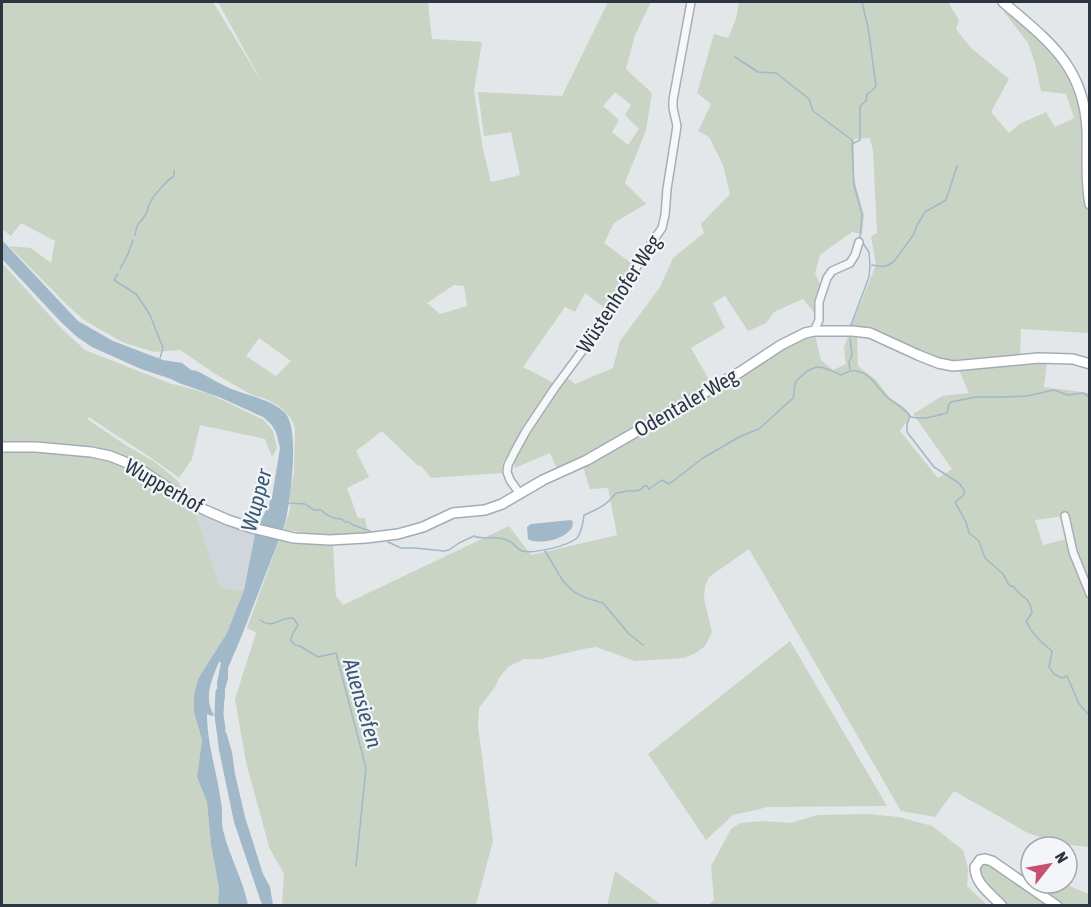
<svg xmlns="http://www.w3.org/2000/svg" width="1091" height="907" font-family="'Asap Condensed',sans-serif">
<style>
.built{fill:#d1d6dc}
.green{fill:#cad4c5;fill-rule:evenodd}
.water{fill:#a0b8c8}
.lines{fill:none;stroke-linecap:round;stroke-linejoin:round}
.stream{stroke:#a0b8c8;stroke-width:1.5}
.river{stroke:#a0b8c8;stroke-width:9}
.minor-casing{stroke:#a8aeb4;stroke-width:10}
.major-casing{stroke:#a3acb6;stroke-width:12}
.minor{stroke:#f6f7f9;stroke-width:7}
.major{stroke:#fff;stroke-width:9}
.labels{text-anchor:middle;stroke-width:4.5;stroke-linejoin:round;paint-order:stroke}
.street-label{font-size:21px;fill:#2c3642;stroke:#f3f5f8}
.water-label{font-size:22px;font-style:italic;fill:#385974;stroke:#f3f5f8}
</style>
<rect width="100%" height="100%" fill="#e3e7ea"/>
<!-- built -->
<path class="built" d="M195 512 255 534 244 590 221 588Z"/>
<!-- green -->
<path class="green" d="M2 2H213L263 84 218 2H428L432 39 482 42 474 91 483 149 491 182 520 175 511 132 484 136 478 92 562 96 608 2H651L635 35 626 69 652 93 646 130 625 183 646 204 614 223 604 243 634 265 607 310 585 293 575 312 565 307 523 367 556 384 503 462 502 473 431 478 421 466 417 465 382 431 356 451 369 477 347 488 358 518H365L368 534H318L284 530 290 509V493L294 473 295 428 291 418 280 407 266 399 252 395 217 375 180 350 154 352 122 342 84 320 65 303 9 246 31 248 51 263 55 241 21 223 11 236 2 229ZM615 92 631 105 625 115 639 129 628 145 612 132 619 120 603 106ZM454 285 464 286 467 306 440 314 427 303ZM259 338 291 361 276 376 246 356Z
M739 2H948L959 20 956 29 971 48 1009 79 991 112 1009 133 1019 124 1046 112 1055 127 1074 118 1066 94 1041 91 1035 63 1028 43 1004 12 1006 9 1045 43 1070 75 1089 120V333L1021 329 1020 357 975 358 945 361 925 354 879 332 870 329 848 328 854 319 876 265 871 236 877 233 873 151 870 138 854 139V179L864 215 862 234 852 232 820 255 815 273 823 291 816 315 803 299 774 312 766 323 748 331 725 296 713 303 725 328 691 348 712 385 580 459 557 469 550 453 515 468 514 458 566 377 575 384 613 368 620 341 660 287 673 258 704 233 701 224 730 194 723 165 709 137 698 131 711 104 697 93 714 34 728 38 736 19Z
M2 263 63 330 85 350 169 383 210 394 264 420 273 431 277 448 272 457 265 439 200 425 192 459 179 478C151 456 119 438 89 417L87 419 127 446 155 462 177 480 195 512 221 588 244 590 227 633 198 679 194 712 202 740 197 777 207 802 211 845 219 888 218 905H2Z
M849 332 857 333 858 366 876 380 890 398 905 408 911 415 900 431 938 478 952 469 913 414 942 396 969 393 959 370 1047 361 1044 387 1089 393V847L1061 844 1028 833 954 791 935 817 901 811 749 549 709 577 705 586 704 599 712 632 705 646 696 653 684 658 635 661 596 647 583 649 541 659H524L508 667 499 678 495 687 479 708 478 726 493 841 476 905H282L284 874 269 847 246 762 235 699 256 633 259 634 247 628 279 540 296 542 333 545 336 596 343 605 509 526 531 555 617 535 608 488 590 489 583 467 803 338 815 335 821 360 833 370 846 364 844 348ZM1065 516 1070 538 1043 545 1035 520Z
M790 641 887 806 768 807 733 815 706 840 648 754Z
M868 814 899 817 932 826 963 850 968 868 967 886 987 905H708L714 900 711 866 731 829 740 823 763 821 791 823 817 815Z
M986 863 992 866 1051 905H1006L984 884 979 869 981 865Z
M615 871 656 901 662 905 607 906Z
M1056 883H1062L1089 894V905H1064L1049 895Z"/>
<!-- water -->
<path class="water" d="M2 240 78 321 113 341 163 360 182 363 191 370 197 371C209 377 221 385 234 390 250 396 271 400 284 412 301 426 290 503 285 524L242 635 228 668V679L225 689V697L224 702 221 705 218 704 217 683 221 662H219C212 679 203 698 214 715L212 716 207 714C207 744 217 772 221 802 223 811 221 821 223 830 229 856 243 879 248 905H218L219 888 211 845 207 802 197 777 202 740 194 712V695L198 679 227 633 244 590 255 534 272 497 280 448 276 432 271 424 263 417 219 397 179 383 171 379 141 369 92 347 77 337 60 321 2 259Z
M571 520 573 522C572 527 573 528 569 531 562 540 537 545 528 539L527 527 531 524Z
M215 718H221L222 729 226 732 232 752 235 774 245 817 263 874 270 887 273 905H262L234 822 219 750Z"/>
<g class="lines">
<!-- stream -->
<path class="stream" d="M735 57 758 72 776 73 809 99 813 111 852 140V143
M135 235C137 221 140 224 146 214 148 211 147 209 149 205 152 197 166 181 174 176V170
M872 265C881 267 888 268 895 260L914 234 916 227 925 212 946 200 957 166
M120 269 128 254 133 240
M118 274 114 280 136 294 143 304 150 315 163 348 160 358
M851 325 869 277 870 265 869 252 860 239 862 214 854 185 852 144 860 140V106L866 101 867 94 873 90 876 86 868 27 862 2
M850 338 852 355 849 362 850 369
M911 417C923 420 936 416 947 413L949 404 951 402 976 397H1003L1027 396 1054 390 1068 395 1083 393 1090 397
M289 503 305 504 314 510H321C326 515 334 519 342 519L345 522H349L353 525 370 531
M388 542 401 548H415L444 551 449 550 459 543 474 536C482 540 488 536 497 538 501 538 507 540 511 542 515 545 517 549 522 551 533 554 568 546 577 538 582 532 583 523 584 515 598 509 606 506 616 493 620 493 624 491 628 491 635 490 639 493 644 486H647L649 489 662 480 669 484 703 458 741 436 759 429 793 398C795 393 794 388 795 384 796 379 802 376 805 373 818 362 827 369 841 375 845 373 850 370 855 371 871 372 877 388 888 398 896 404 904 408 910 416L907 424V432L934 467 959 483 964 490V495L955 502 966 522 969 533 979 541 985 558 1003 574 1009 585 1014 587C1020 598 1030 595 1032 613L1026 621C1032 634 1040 642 1052 651L1049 667 1054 674 1062 678 1067 676 1079 704 1090 716
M545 551 563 581 574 592 586 598 603 603 629 634 643 645
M260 620C274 630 278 617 293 618L298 625 292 635 291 641 295 645 300 646 318 657 336 653 366 768 356 866"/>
<!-- river -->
<path class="river" d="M220 692 219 715 221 729"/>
<defs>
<path id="minor" d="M814 331 819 320V302L827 278 832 271 850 263 855 255 859 242
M520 494 510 480 507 472 508 465 515 451 526 431 554 389 608 316 646 251 662 228 665 215 667 189 677 126 673 108V100L691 2
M1065 516 1073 552 1090 594"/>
<path id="major" d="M1003 2C1047 40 1084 65 1087 130 1088 155 1085 179 1090 204
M2 447H36L91 452 110 456 135 466 191 503 205 510 228 520 252 528 294 538 330 540 366 538 398 534 423 527 453 513 485 510 502 504 543 480 587 460 740 372 781 345 805 333 814 331H852L870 333 918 355 938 363 953 366 1039 358 1073 359 1090 364
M1002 906C991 894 975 884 975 867L980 860 985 859 992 861 1057 906"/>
</defs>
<!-- minor casing -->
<use href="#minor" class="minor-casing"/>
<!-- major casing -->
<use href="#major" class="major-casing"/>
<!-- minor -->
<use href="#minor" class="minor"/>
<!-- major -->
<use href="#major" class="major"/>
</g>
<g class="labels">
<!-- street labels -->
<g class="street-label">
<text transform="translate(619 294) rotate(-57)" y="7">Wüstenhofer Weg</text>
<text transform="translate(686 403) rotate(-30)" y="7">Odentaler Weg</text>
<text transform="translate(164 486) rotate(30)" y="7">Wupperhof</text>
</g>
<!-- water labels -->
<g class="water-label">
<text transform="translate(256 500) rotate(-75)" y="8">Wupper</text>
<text transform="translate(363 703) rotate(74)" y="8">Auensiefen</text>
</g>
</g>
<!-- border -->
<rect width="1091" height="907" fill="none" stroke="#2c3642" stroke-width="6"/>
<!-- north arrow -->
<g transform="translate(1049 865) rotate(59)"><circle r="28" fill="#f3f5f8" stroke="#a3a9af" stroke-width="1.5"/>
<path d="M0-4.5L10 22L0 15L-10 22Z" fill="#c7506e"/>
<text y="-9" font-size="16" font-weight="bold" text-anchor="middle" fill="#2c3642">N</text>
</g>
</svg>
